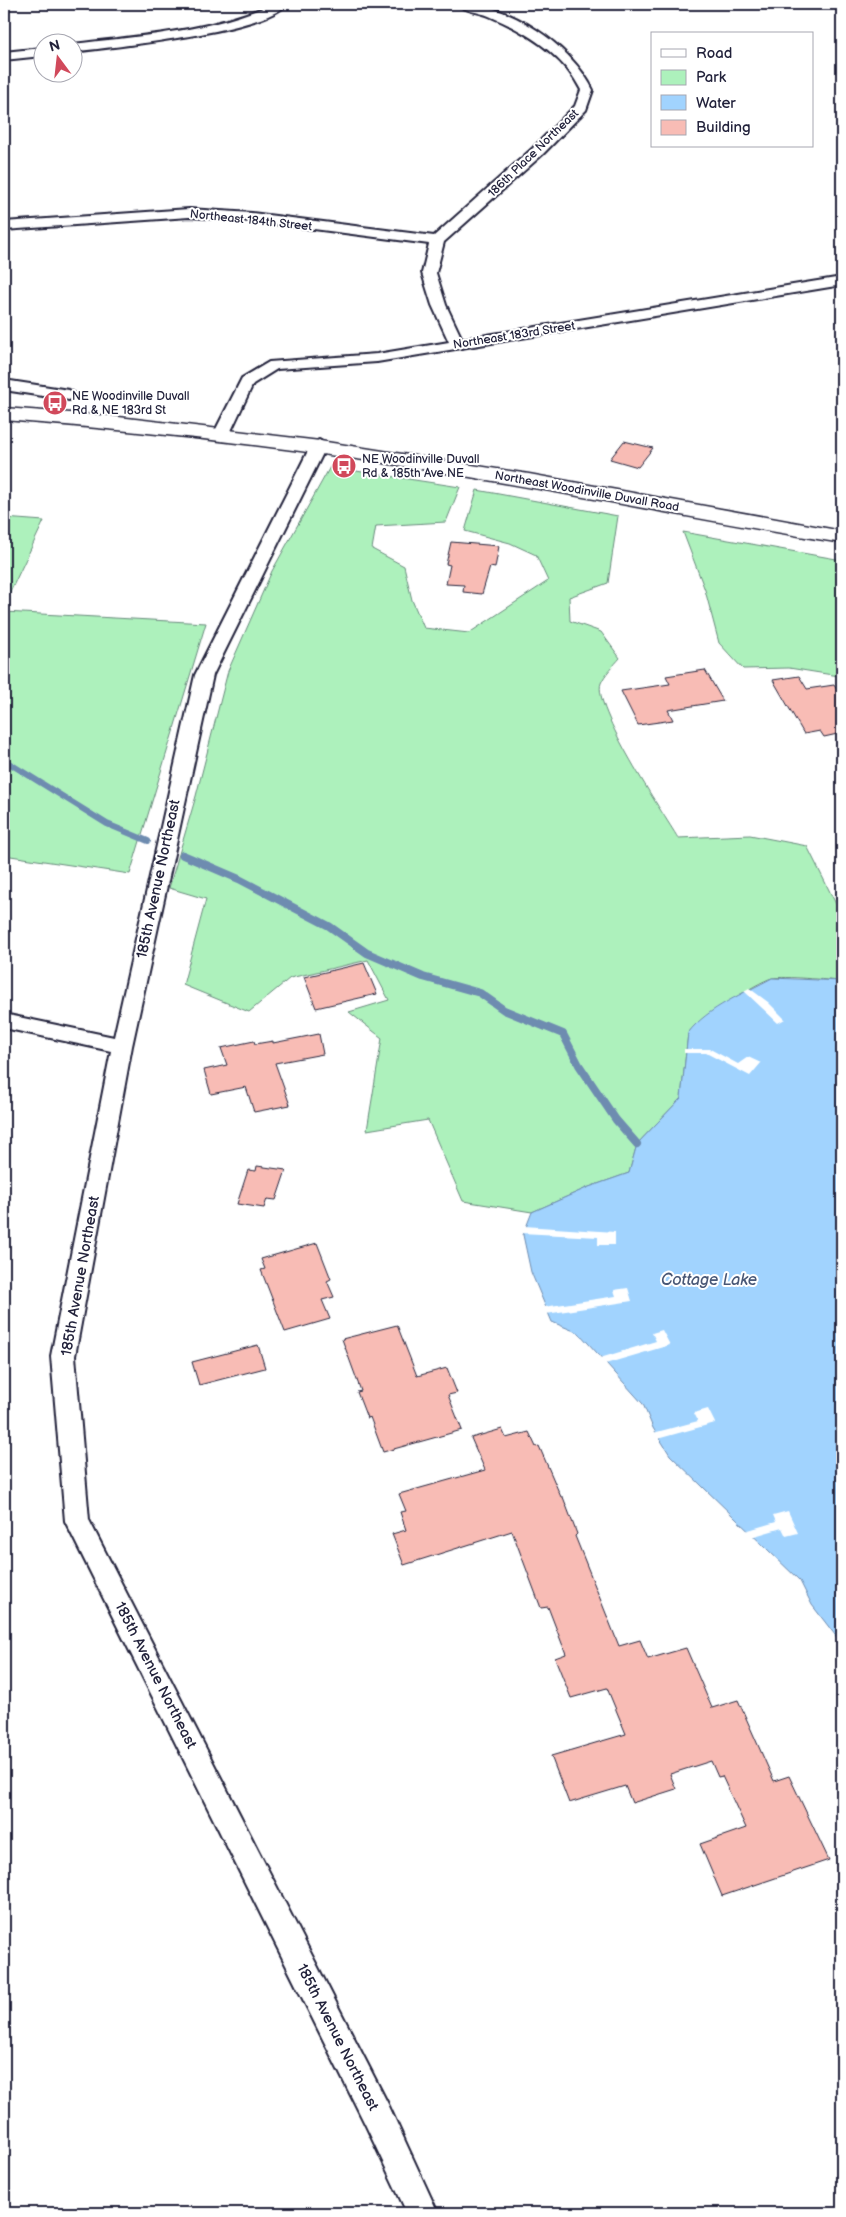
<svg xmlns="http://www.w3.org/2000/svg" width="846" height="2217" font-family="'Balsamiq Sans',sans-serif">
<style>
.green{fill:#adf1bc;stroke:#688a7c}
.water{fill:#a1d3fe;stroke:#6e8cb0}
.pier{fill:#fff}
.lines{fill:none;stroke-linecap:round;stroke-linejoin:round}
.stream-far1{stroke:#6e8cb0;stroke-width:6}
.stream{stroke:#6e8cb0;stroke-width:8}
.building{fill:#f8bcb5;stroke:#22223b}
.minor-casing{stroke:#22223b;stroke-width:4}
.secondary-casing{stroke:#22223b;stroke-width:3}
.minor{fill:#fff;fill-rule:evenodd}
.secondary{fill:#fff;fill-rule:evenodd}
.labels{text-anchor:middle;stroke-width:4;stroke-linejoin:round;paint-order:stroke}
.far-street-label{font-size:12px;fill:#22223b;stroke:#fff}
.far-poi-label{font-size:12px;fill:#22223b;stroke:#fff;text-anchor:start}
.street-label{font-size:15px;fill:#22223b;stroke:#fff}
.water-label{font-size:16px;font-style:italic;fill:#485776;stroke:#fff}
</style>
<rect width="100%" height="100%" fill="#fff"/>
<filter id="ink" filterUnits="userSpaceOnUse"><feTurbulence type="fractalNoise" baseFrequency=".02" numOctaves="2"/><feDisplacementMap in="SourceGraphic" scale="10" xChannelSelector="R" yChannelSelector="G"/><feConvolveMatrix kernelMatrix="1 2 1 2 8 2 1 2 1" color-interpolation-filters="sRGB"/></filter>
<g filter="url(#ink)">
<!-- green -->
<path class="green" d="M330 467 460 487 446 522 376 526 372 549 404 566 412 600 424 628 469 633 548 581 536 555 510 543 465 531 477 490 618 516 608 583 569 597 570 621 601 632 620 658C614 665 605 674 601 683 592 707 663 813 678 838L750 835 807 846 842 916V981C826 980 786 976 772 978 757 982 698 1020 688 1033L681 1098 637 1144 629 1173 589 1187 532 1212 463 1201 428 1120 367 1130 382 1038 349 1012 389 1000 368 960 290 978 249 1012 183 985 206 899 169 888 196 796 228 671 272 571Z
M4 518 44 521 4 605Z
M683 532 842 560V679L839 676 789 668 743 669 719 643 705 590Z
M4 612 206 623 130 874 4 855Z"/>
<!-- water -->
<path class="water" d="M772 978 842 981V1644L812 1605 800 1581 670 1455 653 1428 643 1404 579 1333 552 1322 531 1272 523 1235 532 1212 589 1187 629 1173 637 1144 681 1098 688 1033C708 1007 745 993 772 978Z"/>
<!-- pier -->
<path class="pier" d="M749 988 768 1002 785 1019 778 1023 744 991Z
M684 1049H710L738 1064 748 1057 761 1063 750 1076 706 1053H684Z
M524 1226 615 1232V1245H598V1237L521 1233Z
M628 1288 632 1301 546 1314 544 1307 616 1296 614 1290Z
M662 1330 670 1345 605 1364 600 1358 656 1341 652 1333Z
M708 1409 715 1423 657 1439 653 1433 698 1421 694 1413Z
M788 1511 798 1533 786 1536 782 1528 751 1537 745 1531 776 1522 773 1515Z"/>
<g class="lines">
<!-- stream-far1 -->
<path class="stream-far1" d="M4 760 107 824 148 841"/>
<!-- stream -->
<path class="stream" d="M183 855 239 879 329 926 367 953 423 977 480 993 504 1010 563 1034 579 1065 616 1120 637 1144"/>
</g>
<!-- building -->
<path class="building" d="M624 441 653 448 638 467 610 459Z
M451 542 499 546 495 568 490 567 482 594 463 592 464 585 446 584 450 565 446 564Z
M705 670 723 701 668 710 673 720 638 725 621 691 670 684 666 676Z
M799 676 807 689 834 685 842 698V733L824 737 820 731 804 734 773 680Z
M364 963 377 994 316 1008 304 977Z
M319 1034 323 1054 275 1063 290 1105 254 1112 246 1087 211 1094 204 1070 227 1065 221 1048 254 1041 255 1044 273 1041V1043Z
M257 1166 286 1170 276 1200 267 1199 264 1208 237 1204 248 1170 256 1171Z
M317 1243 331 1279 327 1281 334 1297 322 1300 330 1319 285 1332 261 1270 265 1269 261 1259Z
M397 1325 417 1376 447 1368 457 1393 448 1395 462 1430 383 1452 370 1417 367 1418 357 1392 361 1391 342 1339Z
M258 1345 265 1368 199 1385 192 1362Z
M502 1429 506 1438 529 1432 536 1447 539 1446 561 1497H563L577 1534 575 1536 619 1646 640 1640 648 1659 686 1648 712 1708 738 1700 774 1781 789 1776 829 1860 722 1896 700 1844 746 1828 722 1776 718 1777 711 1761 670 1774 676 1789 632 1803 625 1786 569 1803 551 1756 626 1734 607 1688 571 1698 555 1658 566 1654 548 1607 541 1608 512 1531 404 1565 392 1534 406 1530 400 1512 406 1511 399 1494 485 1470 471 1438Z"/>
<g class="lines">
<defs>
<path id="minor" d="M272 4H287C263 32 113 47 72 52V44C140 36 209 32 272 4Z
M457 4C507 1 572 46 593 90L586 110 543 154 444 242 436 273 446 305 462 339 842 277V285L377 362 277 369 253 384 230 433 222 438 214 433 242 378 269 362 377 354 449 342 432 305 422 273 429 244 252 221 189 217 4 230V222L189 209 252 213 434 236 533 148 575 106 581 90C563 54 525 31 489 16 480 12 463 11 457 4Z
M42 48V56L4 60V52Z
M4 380 69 390 77 395 69 400 4 390Z
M319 440 327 445 213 675 132 1046 75 1356 89 1520 388 2104 438 2213H407L366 2126 65 1521 51 1356 111 1051 4 1028V1014L114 1037 195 675 311 445Z"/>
<path id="secondary" d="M4 408 110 416 320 441 529 474 842 531V543C704 521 566 492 427 470 287 447 146 431 4 420Z"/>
</defs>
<!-- minor casing -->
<use href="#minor" class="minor-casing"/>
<!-- secondary casing -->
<use href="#secondary" class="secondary-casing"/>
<!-- minor -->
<use href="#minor" class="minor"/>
<!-- secondary -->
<use href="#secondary" class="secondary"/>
</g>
</g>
<!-- icons -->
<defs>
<symbol id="bus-disc" viewBox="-11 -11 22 22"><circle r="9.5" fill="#d1495b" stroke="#fff"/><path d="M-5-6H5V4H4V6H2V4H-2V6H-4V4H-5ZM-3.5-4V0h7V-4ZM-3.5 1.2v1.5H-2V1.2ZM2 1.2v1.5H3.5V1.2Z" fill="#fff"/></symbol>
</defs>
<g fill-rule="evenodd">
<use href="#bus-disc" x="41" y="389" width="28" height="28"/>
<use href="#bus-disc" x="330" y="452" width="28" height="28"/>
</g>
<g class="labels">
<!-- far-street labels -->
<g class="far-street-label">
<text transform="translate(533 153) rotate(-44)" y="4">186th Place Northeast</text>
<text transform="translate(251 220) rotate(6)" y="4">Northeast 184th Street</text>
<text transform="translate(514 335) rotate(-9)" y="4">Northeast 183rd Street</text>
<text transform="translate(587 491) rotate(10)" y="4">Northeast Woodinville Duvall Road</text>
</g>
<!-- far-poi labels -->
<g class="far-poi-label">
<text x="72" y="400">NE Woodinville Duvall<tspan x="72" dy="14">Rd &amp; NE 183rd St</tspan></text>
<text x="362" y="463">NE Woodinville Duvall<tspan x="362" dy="14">Rd &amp; 185th Ave NE</tspan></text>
</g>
<!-- street labels -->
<g class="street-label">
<text transform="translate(158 879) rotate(-78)" y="5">185th Avenue Northeast</text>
<text transform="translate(80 1276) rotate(-80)" y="5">185th Avenue Northeast</text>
<text transform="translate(156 1675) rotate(63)" y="5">185th Avenue Northeast</text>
<text transform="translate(338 2037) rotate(63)" y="5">185th Avenue Northeast</text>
</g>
<!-- water labels -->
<g class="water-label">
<text x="709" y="1285">Cottage Lake</text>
</g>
</g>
<!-- margin -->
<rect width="846" height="2217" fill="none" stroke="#fff" stroke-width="20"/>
<rect x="10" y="10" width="826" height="2197" fill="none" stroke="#22223b" stroke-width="2" filter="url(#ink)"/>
<!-- legend -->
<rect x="651" y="32" width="162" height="115" fill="#ffffff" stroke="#a7a7b1"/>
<rect x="661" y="49" width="25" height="8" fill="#ffffff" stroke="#a7a7b1"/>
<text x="696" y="58" font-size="15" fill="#22223b">Road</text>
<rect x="661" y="70" width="25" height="15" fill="#adf1bc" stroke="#a7a7b1"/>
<text x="696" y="82" font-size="15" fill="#22223b">Park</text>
<rect x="661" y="95" width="25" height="15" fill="#a1d3fe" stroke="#a7a7b1"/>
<text x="696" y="108" font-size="15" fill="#22223b">Water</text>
<rect x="661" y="120" width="25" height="15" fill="#f8bcb5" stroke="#a7a7b1"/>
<text x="696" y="132" font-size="15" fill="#22223b">Building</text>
<!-- north arrow -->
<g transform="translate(58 58) rotate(345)"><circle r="24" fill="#ffffff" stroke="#a7a7b1"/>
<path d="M0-4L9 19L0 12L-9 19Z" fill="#d1495b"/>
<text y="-8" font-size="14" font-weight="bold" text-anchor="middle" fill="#22223b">N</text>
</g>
</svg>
